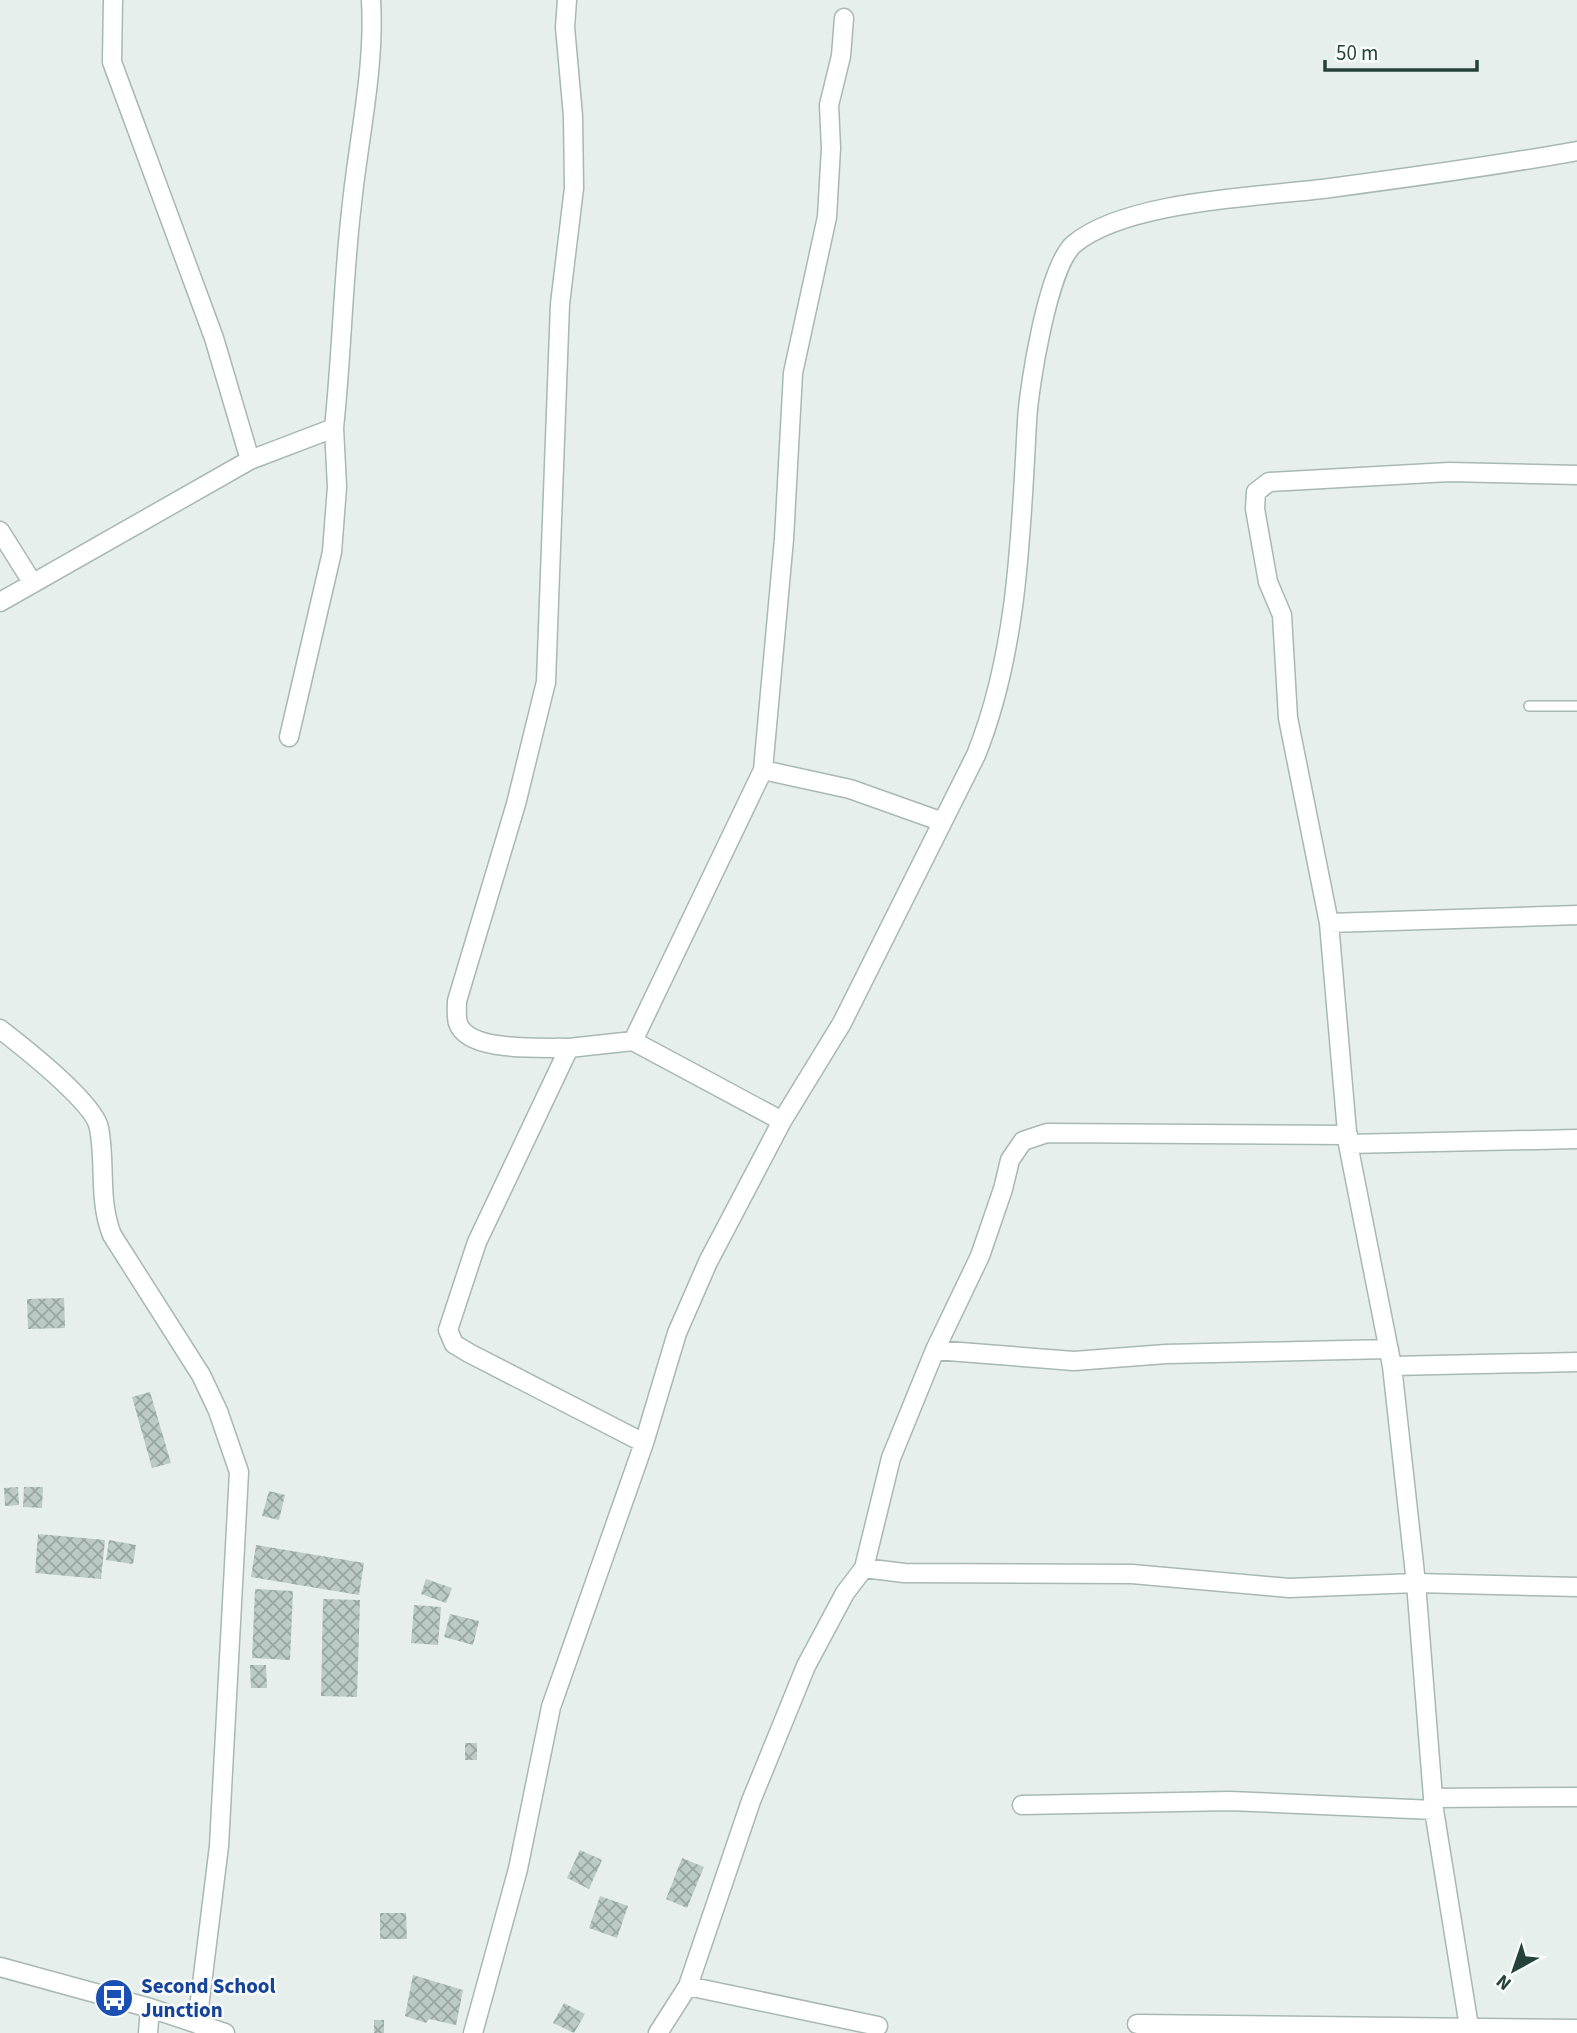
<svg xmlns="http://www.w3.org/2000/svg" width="1577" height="2033" font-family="'Source Sans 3',sans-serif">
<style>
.building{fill:url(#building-cross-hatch)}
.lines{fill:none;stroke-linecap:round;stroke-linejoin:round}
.lane-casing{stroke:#a8b8b2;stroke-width:12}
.street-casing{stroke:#a8b8b2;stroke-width:21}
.lane{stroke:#fff;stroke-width:9}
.street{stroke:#fff;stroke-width:18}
.labels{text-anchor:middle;stroke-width:5;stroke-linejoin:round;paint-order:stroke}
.transit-label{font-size:21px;font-weight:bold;fill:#164399;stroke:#f7fbf9;text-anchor:start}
</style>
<defs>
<pattern id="building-cross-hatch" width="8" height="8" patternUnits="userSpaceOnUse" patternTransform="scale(1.75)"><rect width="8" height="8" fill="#bbcac4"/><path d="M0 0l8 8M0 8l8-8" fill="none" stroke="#98a6a0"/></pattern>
</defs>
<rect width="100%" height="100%" fill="#e6efeb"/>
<!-- building -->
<path class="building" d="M64 1298 65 1328 28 1329 27 1299Z
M150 1392 171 1463 152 1468 132 1397Z
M18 1487 19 1505 5 1506 4 1488Z
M24 1487H43L42 1508 23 1507Z
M269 1491 285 1495 279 1520 262 1516Z
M38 1534 105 1540 101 1579 35 1573Z
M109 1540 136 1545 133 1564 106 1560Z
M256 1545 364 1563 359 1595 251 1577Z
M426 1579 452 1588 446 1603 421 1594Z
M255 1589 293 1591 290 1660 252 1658Z
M323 1599 360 1600 357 1697 321 1696Z
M414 1605 441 1607 438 1645 411 1643Z
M450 1614 479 1621 473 1645 444 1637Z
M250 1665H266L267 1688H251Z
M465 1743H477V1760H465Z
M580 1850 602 1860 589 1889 567 1878Z
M682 1858 704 1867 687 1908 666 1899Z
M600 1896 628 1906 617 1938 589 1928Z
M380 1913H406L407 1939H380Z
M413 1975 463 1990 456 2025 429 2019 426 2023 405 2016Z
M564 2003 585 2014 574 2033 553 2023Z
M374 2020H384V2033H374Z"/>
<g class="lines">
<defs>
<path id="lane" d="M1529 706H1577"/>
<path id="street" d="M113 0 112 62 214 338 250 460
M567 0 565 27 573 116 574 188 560 304 546 682 516 804 457 1001C457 1007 456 1017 458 1023 468 1053 542 1047 569 1048
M0 531 32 582
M0 602 250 460 334 428C342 353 343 277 352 203 359 136 375 68 371 0
M289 737 332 552 337 487 334 428
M763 770 850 789 940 821
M1329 923 1577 915
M0 1029C22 1046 95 1103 99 1128 106 1164 98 1200 112 1235L201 1375 218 1411 239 1472 219 1846 197 2024
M633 1041 569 1048 477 1242 448 1330 454 1344 469 1353 644 1443
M782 1121 633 1041 763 770 784 539 793 373 827 217 831 148 829 105 841 56 844 18
M1348 1144 1577 1139
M935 1350 1074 1361 1166 1354 1389 1349
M1392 1366 1577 1362
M864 1568 904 1573 1132 1574 1289 1588 1416 1583 1577 1587
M1433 1798 1577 1797
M1022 1805 1230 1801 1434 1810
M0 1967 150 2008 225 2033
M688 1986 878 2026
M1137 2024 1577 2029
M148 2033 150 2008
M473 2033 518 1869 551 1707 644 1443 677 1333 708 1262 782 1121 842 1023 976 755C1018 651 1021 532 1027 421 1029 386 1048 266 1074 244 1127 200 1262 197 1330 188 1413 177 1495 166 1577 151
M658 2033 688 1986 751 1801 806 1666 845 1593 864 1568 891 1458 935 1350 980 1256 1003 1189 1010 1160 1023 1141 1047 1133 1348 1135
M1470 2033 1434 1810 1416 1583 1392 1366 1348 1144 1329 923 1288 718 1282 615 1268 582 1255 509 1256 492 1269 482 1449 472 1577 475"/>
</defs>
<!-- lane casing -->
<use href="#lane" class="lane-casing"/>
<!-- street casing -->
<use href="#street" class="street-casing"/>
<!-- lane -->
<use href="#lane" class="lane"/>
<!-- street -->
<use href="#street" class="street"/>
</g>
<!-- icons -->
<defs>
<symbol id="bus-disc" viewBox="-11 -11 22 22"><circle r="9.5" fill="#1a4fb4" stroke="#f7fbf9"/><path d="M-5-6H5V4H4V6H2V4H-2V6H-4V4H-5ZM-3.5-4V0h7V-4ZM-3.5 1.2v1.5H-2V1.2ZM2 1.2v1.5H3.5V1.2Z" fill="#fff"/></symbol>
</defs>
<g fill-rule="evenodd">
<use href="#bus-disc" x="92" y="1976" width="44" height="44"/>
</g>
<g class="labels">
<!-- transit labels -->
<g class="transit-label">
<text x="141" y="1993">Second School<tspan x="141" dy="24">Junction</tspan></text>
</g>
</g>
<!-- north arrow -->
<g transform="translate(1514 1970) rotate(220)" stroke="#f7fbf9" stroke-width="5" paint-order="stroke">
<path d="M0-5L12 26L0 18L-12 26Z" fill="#24423a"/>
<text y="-10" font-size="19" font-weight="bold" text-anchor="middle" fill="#24423a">N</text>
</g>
<!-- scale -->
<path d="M1325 60v10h152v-10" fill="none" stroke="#24423a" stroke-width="3.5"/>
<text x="1336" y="60" font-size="21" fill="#24423a" stroke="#f7fbf9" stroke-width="5" paint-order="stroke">50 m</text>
</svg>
